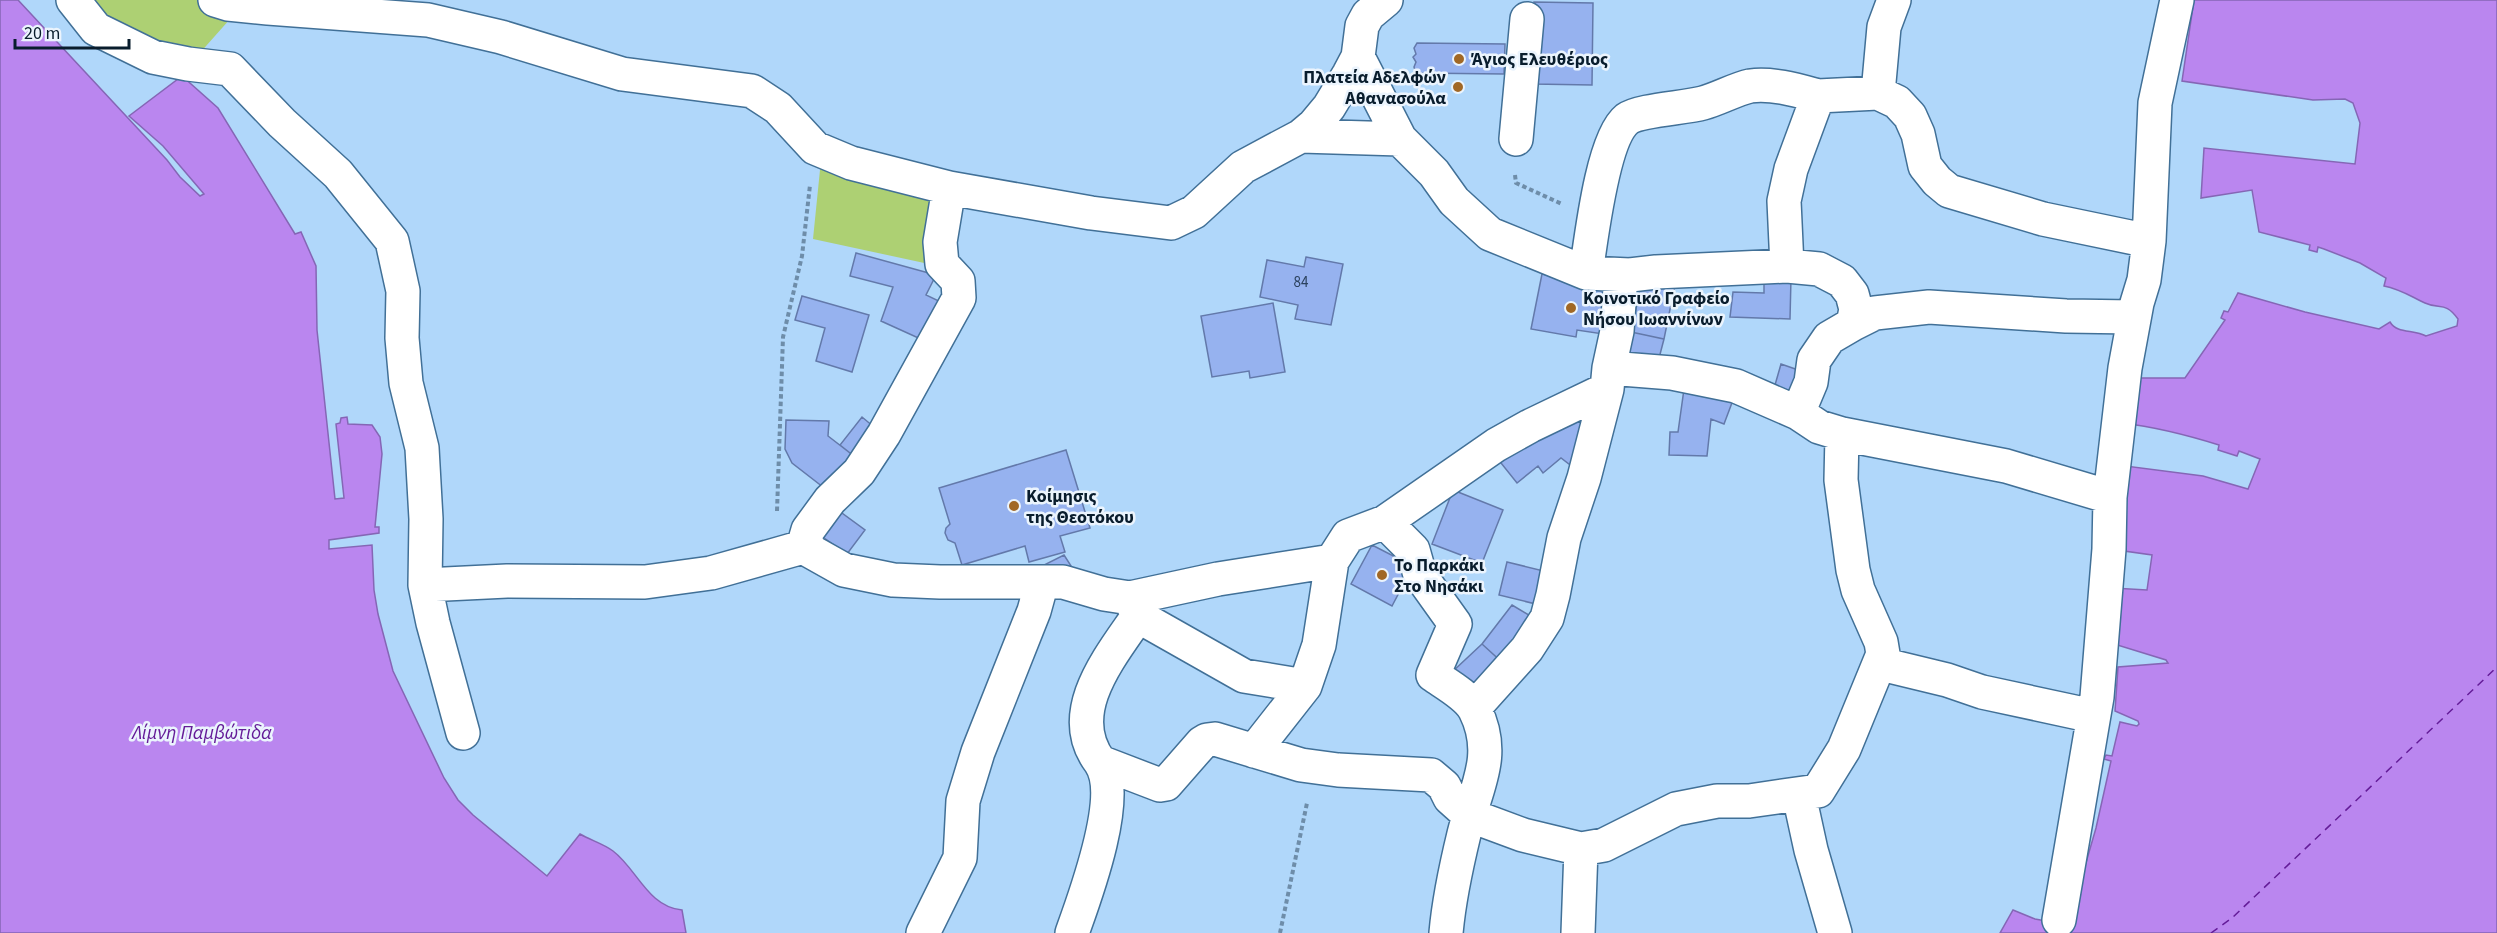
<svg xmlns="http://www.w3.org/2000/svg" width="2497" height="933" font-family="'Source Sans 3',sans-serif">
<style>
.green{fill:#add073}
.water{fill:#ba86ef;stroke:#8566b5;stroke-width:1.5}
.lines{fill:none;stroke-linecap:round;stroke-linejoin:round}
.ferry{stroke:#641c98;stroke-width:1.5;stroke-dasharray:8 6;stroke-linecap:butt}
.building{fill:#96b2ef;stroke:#6379aa;stroke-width:1.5}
.minor-casing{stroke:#417097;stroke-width:36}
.path{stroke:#6e8da9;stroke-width:4;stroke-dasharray:4.5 3;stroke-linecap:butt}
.minor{stroke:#fff;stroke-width:33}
.poi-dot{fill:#a16826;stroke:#ebf4fd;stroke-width:2}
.labels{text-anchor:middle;stroke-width:5;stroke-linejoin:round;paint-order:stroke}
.number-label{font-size:15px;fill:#2c425e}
.poi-label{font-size:18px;font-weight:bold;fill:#091d2d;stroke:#ebf4fd;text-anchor:start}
.water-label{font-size:20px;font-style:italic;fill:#641c98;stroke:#ebf4fd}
</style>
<rect width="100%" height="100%" fill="#b0d7fa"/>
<!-- green -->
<path class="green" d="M92 0H247L198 55 117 25Z
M821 160 943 193 929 264 813 239Z"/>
<!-- water -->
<path class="water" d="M0 0H18L167 160 180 177 200 196 204 194 163 146 129 116 182 76 218 108 295 234 301 232 316 266 317 330 335 499 344 498 336 424 340 423 341 418 347 417 348 424 372 425 380 437 382 454 375 527H379V533L329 540V549L372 545 374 590 378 614 393 671 444 778 458 800 473 815 547 876 580 834C590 840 604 844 613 851 637 869 648 907 682 910L686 933H0Z
M2194 0H2497V933H2000L2013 910 2035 919 2068 925 2096 828 2111 761 2104 759 2106 755 2112 756 2120 722 2137 726 2139 724 2138 721 2115 711 2118 667 2168 663 2166 660 2114 644 2113 588 2147 590 2152 555 2110 549 2118 465 2203 476 2248 489 2260 459 2239 451 2237 456 2218 450 2219 445C2187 435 2156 427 2122 423L2134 378H2185L2225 320 2221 318 2224 311 2228 312 2238 293 2305 312 2379 329 2390 322C2397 334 2414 329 2426 336L2457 326 2458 319C2445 301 2440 310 2425 303 2410 296 2400 289 2384 286L2386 278 2360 263 2324 249 2318 247 2317 252 2309 250 2310 245 2259 232 2252 190 2201 198 2204 148 2355 164 2360 123 2353 103 2345 99 2313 100 2182 81Z"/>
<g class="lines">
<!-- ferry -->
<path class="ferry" d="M2211 933 2232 918 2497 667"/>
</g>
<!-- building -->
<path class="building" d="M1534 2 1593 3 1592 85 1533 84Z
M1417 43 1505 44 1504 74 1416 73 1414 67 1416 62 1413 57 1416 54 1414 48Z
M856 253 936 275 926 295 943 303 925 341 881 321 893 287 850 276Z
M1306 257 1343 264 1331 325 1295 319 1298 305 1260 297 1267 260 1304 267Z
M1542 274 1612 288 1603 334 1577 330 1576 337 1531 329Z
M1764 276 1791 278 1790 319 1730 317 1733 292 1764 293Z
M1642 280H1676L1664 339 1631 332Z
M802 296 869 315 852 372 816 361 825 328 795 320Z
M1273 303 1285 372 1250 378 1249 371 1212 377 1201 316Z
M1631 332 1664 339 1658 362 1627 354Z
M1781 364 1804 372 1796 398 1773 392Z
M1685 382 1736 392 1724 424 1711 419 1707 456 1669 455 1670 432H1678Z
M1579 402 1597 415 1578 471 1561 458 1543 473 1538 466 1517 483 1493 453Z
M862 417 880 432 859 460 840 445Z
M786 420 829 421 828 436 859 460 832 494 792 463 785 449Z
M1066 450 1090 528 1060 536 1065 552 1029 562 1025 546 962 565 955 543 948 540 945 533 946 528 950 524 939 488Z
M1453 490 1503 510 1482 563 1432 544Z
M835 508 865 530 847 554 817 533Z
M1372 545 1413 566 1392 606 1351 584Z
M1064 555 1073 569 1049 576 1044 565Z
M1507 562 1552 573 1544 606 1499 595Z
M1512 605 1542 623 1505 665 1482 644Z
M1482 644 1505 665 1471 693 1451 673Z"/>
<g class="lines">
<defs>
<path id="minor" d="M73 0 96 29 153 57 188 64 230 69 282 123 338 174 392 241 403 291 402 338 406 383 422 448 426 519 425 585 433 623 463 733
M215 0 228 4 268 8 428 20 501 37 622 74 752 91 778 108 815 148 851 163 949 188 940 242 942 264 958 281 959 298 884 434 859 472 830 500 808 530 803 547
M1358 57 1400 139 1434 173 1454 201 1490 234 1586 273 1630 275 1656 272 1787 266 1819 269 1842 281 1852 294 1856 309 1853 324 1829 338 1814 360 1811 382 1798 413
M1878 93 1884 27 1894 0
M1301 136 1400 139
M1516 139 1527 19
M949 188 1091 213 1171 223 1194 212 1243 167 1301 136 1314 125 1329 107 1349 74 1358 57 1362 26 1368 15 1386 0
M1787 266 1784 201 1791 169 1818 96 1878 93 1897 102 1910 116 1918 134 1925 166 1937 181 1949 191 2043 219 2149 241
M1586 273C1591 241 1602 139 1627 119 1639 110 1685 108 1703 103 1718 99 1736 89 1750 86 1772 83 1796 90 1818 96
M1853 324 1875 313 1929 307 2066 316 2134 317
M1609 368 1672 373 1736 386 1798 413 1819 427 1842 434 2006 466 2110 497
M1385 522 1413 550 1420 575 1455 624 1433 675C1446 684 1468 696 1475 710 1498 756 1475 789 1464 834 1456 867 1449 899 1446 933
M425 585 507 581 645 582 711 573 803 547 844 570 893 580 940 582H1063L1104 594 1130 598 1218 579 1332 561 1348 536 1385 522 1496 445 1530 426 1607 389 1609 368 1617 331 1621 275
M1130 598 1138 616C1110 657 1063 713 1100 762L1160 785 1166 784 1202 743 1207 740 1215 739 1301 765 1338 770 1431 775 1444 786 1450 798 1469 815 1523 835 1581 849 1604 845 1676 809 1717 801H1749L1818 791 1844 749 1883 654 1881 642 1858 590 1853 570 1841 480 1842 434
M1138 616 1244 676 1305 686
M1881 664 1947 680 1982 692 2093 716
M1474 708 1527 649 1547 618 1553 595 1564 538 1584 478 1607 389
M1254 751 1305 686 1319 645 1332 561
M1799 795 1811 850 1835 933
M2059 920 2097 697 2109 549 2110 497 2125 368 2137 303 2144 280 2149 241 2155 103 2177 0
M923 933 960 858 963 801 978 752 1034 611 1042 582
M1072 933C1085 897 1123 795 1100 762
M1578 933 1581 849"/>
</defs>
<!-- minor casing -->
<use href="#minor" class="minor-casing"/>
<!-- path -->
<path class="path" d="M1515 175 1516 183 1562 204
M777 511 783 337 802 256 810 185
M1280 933 1307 803"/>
<!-- minor -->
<use href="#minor" class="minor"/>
</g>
<!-- markers -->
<g class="poi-dot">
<circle cx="1459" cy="59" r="6"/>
<circle cx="1458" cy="87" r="6"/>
<circle cx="1571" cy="308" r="6"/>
<circle cx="1014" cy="506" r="6"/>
<circle cx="1382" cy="575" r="6"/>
</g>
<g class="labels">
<!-- number labels -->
<g class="number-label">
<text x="1301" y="287">84</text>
</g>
<!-- poi labels -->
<g class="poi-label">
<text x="1471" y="65">Άγιος Ελευθέριος</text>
<text x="1446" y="83" text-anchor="end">Πλατεία Αδελφών<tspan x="1446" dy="21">Αθανασούλα</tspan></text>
<text x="1583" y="304">Κοινοτικό Γραφείο<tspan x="1583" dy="21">Νήσου Ιωαννίνων</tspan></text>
<text x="1026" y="502">Κοίμησις<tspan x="1026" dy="21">της Θεοτόκου</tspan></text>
<text x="1394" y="571">Το Παρκάκι<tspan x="1394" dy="21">Στο Νησάκι</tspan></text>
</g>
<!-- water labels -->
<g class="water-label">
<text x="202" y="739">Λίμνη Παμβώτιδα</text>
</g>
</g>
<!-- scale -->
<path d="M15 39v9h114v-9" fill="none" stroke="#091d2d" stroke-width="3"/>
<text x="24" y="39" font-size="18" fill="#091d2d" stroke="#ebf4fd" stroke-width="4.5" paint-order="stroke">20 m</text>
</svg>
